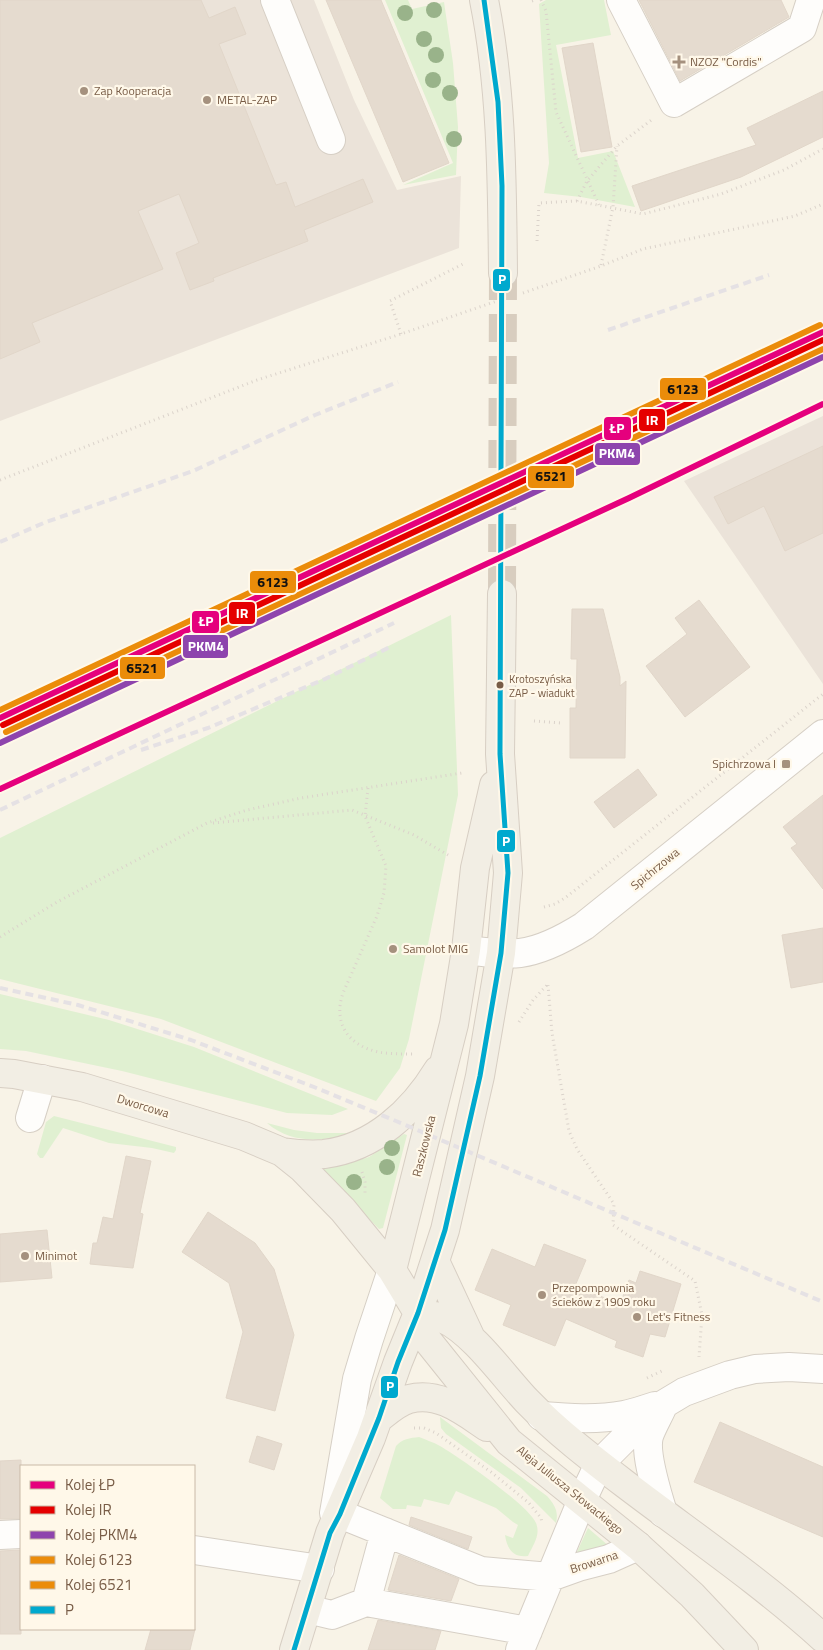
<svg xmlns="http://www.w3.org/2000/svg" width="823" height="1650" font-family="'Titillium Web',sans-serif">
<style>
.industrial{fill:#ebe3d9}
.green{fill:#e0f0d1}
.building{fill:#e5dbcf;stroke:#e1d6c9}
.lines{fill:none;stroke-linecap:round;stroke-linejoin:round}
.major-tunnel{stroke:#d8cdbf;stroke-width:28;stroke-dasharray:28 14;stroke-linecap:butt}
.minor-casing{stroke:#d6cfc5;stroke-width:30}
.major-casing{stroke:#d7cec3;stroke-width:30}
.path{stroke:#dbd3cb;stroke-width:3;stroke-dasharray:1 4;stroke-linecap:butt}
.minor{stroke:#fefdfb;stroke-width:28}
.major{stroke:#f2eee4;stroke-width:28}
.rail{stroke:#e5e1e4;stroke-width:4;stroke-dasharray:8 5;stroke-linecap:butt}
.bus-1-casing{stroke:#fff8e9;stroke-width:9}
.bus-1{stroke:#00a9ce;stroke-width:5}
.rail-1-casing{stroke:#fff8e9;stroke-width:10}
.rail-2-casing{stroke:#fff8e9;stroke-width:10}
.rail-3-casing{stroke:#fff8e9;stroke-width:10}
.rail-4-casing{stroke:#fff8e9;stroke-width:10}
.rail-5-casing{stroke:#fff8e9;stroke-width:10}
.rail-1{stroke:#e5007d;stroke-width:6}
.rail-2{stroke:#e50000;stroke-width:6}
.rail-3{stroke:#8e44ad;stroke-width:6}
.rail-4{stroke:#eb8c0a;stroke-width:6}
.rail-5{stroke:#eb8c0a;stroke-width:6}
.tree{fill:#99b38a}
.poi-dot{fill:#a5917e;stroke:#fff8e9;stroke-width:2}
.bus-dot{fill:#785c46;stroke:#fff8e9;stroke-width:2}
.labels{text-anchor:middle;stroke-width:4.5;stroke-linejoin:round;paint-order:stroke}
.bus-label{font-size:11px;fill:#785c46;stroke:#fff8e9;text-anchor:start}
.poi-label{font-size:12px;fill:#785c46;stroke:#fff8e9;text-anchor:start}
.street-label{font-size:12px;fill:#785c46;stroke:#fff8e9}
.line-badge{stroke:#fff8e9;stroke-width:2}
.badge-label{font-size:14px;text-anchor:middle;font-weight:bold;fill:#fff}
.pale-badge-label{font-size:14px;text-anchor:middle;font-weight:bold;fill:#111}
</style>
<rect width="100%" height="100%" fill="#f8f3e7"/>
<!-- industrial -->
<path class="industrial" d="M0 0H314L354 100 397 190 461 176 459 248 0 421Z
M823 416V684L684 481Z"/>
<!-- green -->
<path class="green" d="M385 0H408L412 9 444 2 453 63 458 127 456 175 403 185 453 163Z
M546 0H604L611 35 556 45 578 158 613 151 635 207 581 197 544 193 549 163 539 4Z
M451 615 458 795 409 1039 400 1068 376 1101 161 1019 0 979V838Z
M0 994 109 1020 194 1047 348 1109 332 1115 287 1113 122 1071 26 1051 0 1049Z
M54 1116 176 1147V1150L174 1153 152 1148 109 1143 63 1128 43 1158H40L37 1154 46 1122Z
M267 1123 294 1130 317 1133H352C323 1142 291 1144 267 1123Z
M404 1134 407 1135 383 1228 379 1229 318 1167 349 1163 369 1157Z
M440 1417 547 1496C554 1504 559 1511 556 1523L521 1488 446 1434 441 1428Z
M419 1437C426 1440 433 1442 440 1446 459 1457 528 1505 536 1523 541 1535 533 1545 528 1556 513 1558 507 1549 505 1535L513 1538 518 1525 513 1522 496 1508 456 1491 449 1505 424 1499 421 1507 407 1505 406 1509H393L380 1498 396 1446C402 1439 410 1438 419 1437Z
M588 1528 610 1547 576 1554Z"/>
<!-- building -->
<path class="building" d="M0 0H201L209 18 235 7 246 34 219 44 276 185 286 182 295 207 363 179 373 202 304 230 308 241 213 278 214 281 190 290 176 253 199 243 179 194 138 211 163 269 32 323 40 342 0 359Z
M326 0H381L449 163 403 182Z
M639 0H781L789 17 680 81Z
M593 43 612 147 581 152 562 48Z
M823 91V137L741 177 641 211 632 186 756 145 747 128Z
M823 446V533L785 551 764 506 728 524 714 497Z
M699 600 750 667 685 717 646 666 687 634 675 618Z
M572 609H603L620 677V686L626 681 625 758H570V708H576L577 659H571Z
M638 769 657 795 614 828 594 802Z
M823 795V889L791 848 797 844 783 827Z
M823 928V982L791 988 782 935Z
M126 1156 151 1161 140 1213 143 1214 133 1268 90 1264 93 1243H97L103 1217 113 1219Z
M208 1212 255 1243 274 1269 294 1335 275 1411 226 1398 243 1332 229 1283 182 1252Z
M47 1230 52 1278 0 1282V1234Z
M544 1244 586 1260 575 1286 620 1304 629 1280 636 1283 640 1271 681 1284 665 1337 650 1334 643 1357 615 1347 617 1341 566 1319 555 1346 503 1325 511 1305 475 1290 492 1249 535 1267Z
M720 1422 823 1467V1537L694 1482Z
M257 1436 282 1444 274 1470 249 1462Z
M21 1460V1519H0V1461Z
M411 1517 472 1537 468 1549 409 1525Z
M21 1550V1634H0V1551Z
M399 1555 459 1579 451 1601 388 1590Z
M378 1620 441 1631 435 1650H368Z
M151 1629H195L190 1650H145Z"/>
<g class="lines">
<!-- major-tunnel -->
<path class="major-tunnel" d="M502 594 503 273"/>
<defs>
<path id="minor" d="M275 0 331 140
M621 0 674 103 802 28 811 0
M466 950C484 952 503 955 520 953 543 950 565 938 584 926L823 734
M30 1118 42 1079
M662 1408C658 1417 652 1427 649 1436 644 1454 658 1495 663 1513
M541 1416C568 1418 597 1420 624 1415 635 1413 645 1409 655 1406
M334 1513 357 1379 369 1339 392 1270
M340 1514 481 1571 550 1577 578 1567 609 1559 638 1546
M385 1532 366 1602 528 1631
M0 1535 21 1534
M194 1550 320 1569
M307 1609 332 1615 366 1602
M520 1650 582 1500 599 1464 636 1427 664 1404 684 1392 730 1375 755 1369 789 1367 823 1369"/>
<path id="major" d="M484 0C502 90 502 182 503 273
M0 1073 14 1074 82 1087 244 1136 282 1152 302 1168 343 1210 392 1270 418 1313 421 1327 428 1341 509 1442 638 1546 692 1595 744 1650
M282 1152C296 1154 310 1155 324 1154 374 1148 413 1111 438 1070
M435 1261 470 1336
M392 1270 454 1024 466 950 475 868 494 785
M418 1313C427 1315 437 1315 444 1319 474 1333 504 1377 527 1401 557 1432 591 1458 625 1484 692 1535 761 1582 823 1638
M379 1418C388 1411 398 1402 409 1399 439 1391 463 1411 487 1427
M294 1650 330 1533 371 1438 398 1362 418 1313 445 1230 480 1076 501 953 508 873 500 754 502 594"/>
</defs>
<!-- minor casing -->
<use href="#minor" class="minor-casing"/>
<!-- major casing -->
<use href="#major" class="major-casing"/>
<!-- path -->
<path class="path" d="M541 0 546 11 556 112 599 205
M532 1 535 0
M577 201 587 181 617 146 654 118
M537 241 539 203 577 201 643 214 721 194 784 170 823 149
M601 265 613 207 617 146
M523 293 601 266 643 249 795 216 823 204
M401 334 390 301 465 263
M0 480 257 380 401 334 500 300
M534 721 561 723
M368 788 365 816 386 866 384 893 377 916 343 993C333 1022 347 1045 378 1052 389 1054 401 1054 413 1054V1057
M213 823 352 810 414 835 448 855
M544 907 555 904 565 898 823 694
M0 937 57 902 207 823 247 810 301 798 462 773
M548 985 552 1033 569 1131 577 1149 614 1204 613 1225 695 1281 702 1315 699 1357
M519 1022 533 1000 548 984
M362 1172 365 1182V1193
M647 1378 664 1370
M414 1428H424L436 1433 491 1472 529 1503 541 1518 542 1523"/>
<!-- minor -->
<use href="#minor" class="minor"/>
<!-- major -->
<use href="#major" class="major"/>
<!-- rail -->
<path class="rail" d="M608 330 769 275
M0 542 46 522 193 471 315 415 398 382
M141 750 208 728 325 679 390 647
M0 810 394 623
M0 988 78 1005 191 1040 314 1087 396 1121 823 1302"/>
<defs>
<path id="bus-1" d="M294 1650 330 1533 340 1514 379 1418 398 1362 418 1313 445 1230 480 1076 501 953 508 873 500 754 502 186 498 102 484 0"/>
</defs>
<!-- bus-1 casing -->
<use href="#bus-1" class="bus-1-casing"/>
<!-- bus-1 -->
<use href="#bus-1" class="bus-1"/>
<defs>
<path id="rail-1" d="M0 718 823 332
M0 789 629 498 823 404"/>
<path id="rail-2" d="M3 725 823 340"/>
<path id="rail-3" d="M0 743 823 357"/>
<path id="rail-4" d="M0 710 820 325"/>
<path id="rail-5" d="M6 732 823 349"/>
</defs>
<!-- rail-1 casing -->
<use href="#rail-1" class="rail-1-casing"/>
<!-- rail-2 casing -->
<use href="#rail-2" class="rail-2-casing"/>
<!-- rail-3 casing -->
<use href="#rail-3" class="rail-3-casing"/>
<!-- rail-4 casing -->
<use href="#rail-4" class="rail-4-casing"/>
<!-- rail-5 casing -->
<use href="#rail-5" class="rail-5-casing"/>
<!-- rail-1 -->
<use href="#rail-1" class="rail-1"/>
<!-- rail-2 -->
<use href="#rail-2" class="rail-2"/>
<!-- rail-3 -->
<use href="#rail-3" class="rail-3"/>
<!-- rail-4 -->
<use href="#rail-4" class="rail-4"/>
<!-- rail-5 -->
<use href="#rail-5" class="rail-5"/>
</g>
<!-- trees -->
<g class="tree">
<circle cx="434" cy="10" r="8"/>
<circle cx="405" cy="13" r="8"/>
<circle cx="424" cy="39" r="8"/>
<circle cx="436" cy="55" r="8"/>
<circle cx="433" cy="80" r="8"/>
<circle cx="450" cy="93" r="8"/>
<circle cx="454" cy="139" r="8"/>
<circle cx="392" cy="1148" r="8"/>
<circle cx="387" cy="1167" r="8"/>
<circle cx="354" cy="1182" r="8"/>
</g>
<!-- markers -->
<g class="poi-dot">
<path d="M676.5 54.5h5v5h5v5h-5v5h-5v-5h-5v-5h5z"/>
<circle cx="84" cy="91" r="5"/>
<circle cx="207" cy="100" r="5"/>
<rect x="781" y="759" width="10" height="10" rx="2.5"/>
<circle cx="393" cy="949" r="5"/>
<circle cx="25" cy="1256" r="5"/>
<circle cx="542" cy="1295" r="5"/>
<circle cx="637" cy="1317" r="5"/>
</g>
<circle class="bus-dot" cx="500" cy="685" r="4.5"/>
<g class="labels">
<!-- bus labels -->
<g class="bus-label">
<text x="509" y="683">Krotoszyńska<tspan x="509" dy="14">ZAP - wiadukt</tspan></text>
</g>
<!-- poi labels -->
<g class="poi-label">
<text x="690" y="66">NZOZ "Cordis"</text>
<text x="94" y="95">Zap Kooperacja</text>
<text x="217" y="104">METAL-ZAP</text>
<text x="776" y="768" text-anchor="end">Spichrzowa I</text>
<text x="403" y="953">Samolot MIG</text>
<text x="35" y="1260">Minimot</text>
<text x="552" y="1292">Przepompownia<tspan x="552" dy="14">ścieków z 1909 roku</tspan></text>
<text x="647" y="1321">Let's Fitness</text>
</g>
<!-- street labels -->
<g class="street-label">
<text transform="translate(655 869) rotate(-39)" y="4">Spichrzowa</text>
<text transform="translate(143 1106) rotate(17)" y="4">Dworcowa</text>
<text transform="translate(424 1146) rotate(-76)" y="4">Raszkowska</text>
<text transform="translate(570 1490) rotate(39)" y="4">Aleja Juliusza Słowackiego</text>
<text transform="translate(594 1562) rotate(-18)" y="4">Browarna</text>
</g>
</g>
<g class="line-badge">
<rect x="492" y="268" width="19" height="24" rx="5" fill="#00a9ce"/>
<rect x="659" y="377" width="48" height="24" rx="5" fill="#eb8c0a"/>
<rect x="638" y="408" width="28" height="24" rx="5" fill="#e50000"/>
<rect x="603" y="416" width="29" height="25" rx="5" fill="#e5007d"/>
<rect x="594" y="442" width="47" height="24" rx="5" fill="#8e44ad"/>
<rect x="527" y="465" width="48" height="24" rx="5" fill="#eb8c0a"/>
<rect x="249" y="570" width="48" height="24" rx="5" fill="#eb8c0a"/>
<rect x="228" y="601" width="28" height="24" rx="5" fill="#e50000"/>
<rect x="191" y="610" width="29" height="24" rx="5" fill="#e5007d"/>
<rect x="182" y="634" width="47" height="25" rx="5" fill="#8e44ad"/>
<rect x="119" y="656" width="47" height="24" rx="5" fill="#eb8c0a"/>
<rect x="496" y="829" width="20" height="24" rx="5" fill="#00a9ce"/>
<rect x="380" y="1375" width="19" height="24" rx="5" fill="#00a9ce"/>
</g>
<g class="badge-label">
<text x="502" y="284">P</text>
<text x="652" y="425">IR</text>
<text x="617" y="433">ŁP</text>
<text x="617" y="458">PKM4</text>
<text x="242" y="618">IR</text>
<text x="206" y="626">ŁP</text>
<text x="206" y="651">PKM4</text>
<text x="506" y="846">P</text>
<text x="390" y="1391">P</text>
</g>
<g class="pale-badge-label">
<text x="683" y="394">6123</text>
<text x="551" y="481">6521</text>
<text x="273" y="587">6123</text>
<text x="142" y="673">6521</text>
</g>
<!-- legend -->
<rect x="20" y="1465" width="175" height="165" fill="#fff8e9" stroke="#c9baa8"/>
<rect x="30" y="1481" width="25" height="8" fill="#e5007d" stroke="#c9baa8"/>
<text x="65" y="1490" font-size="15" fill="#785c46">Kolej ŁP</text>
<rect x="30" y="1506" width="25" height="8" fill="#e50000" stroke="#c9baa8"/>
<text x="65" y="1515" font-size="15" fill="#785c46">Kolej IR</text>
<rect x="30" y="1531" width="25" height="8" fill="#8e44ad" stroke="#c9baa8"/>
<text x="65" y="1540" font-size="15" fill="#785c46">Kolej PKM4</text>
<rect x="30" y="1556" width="25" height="8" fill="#eb8c0a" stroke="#c9baa8"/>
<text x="65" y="1565" font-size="15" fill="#785c46">Kolej 6123</text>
<rect x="30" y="1581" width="25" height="8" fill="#eb8c0a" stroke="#c9baa8"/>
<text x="65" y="1590" font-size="15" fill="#785c46">Kolej 6521</text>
<rect x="30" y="1606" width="25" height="8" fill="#00a9ce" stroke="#c9baa8"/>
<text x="65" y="1615" font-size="15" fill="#785c46">P</text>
</svg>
